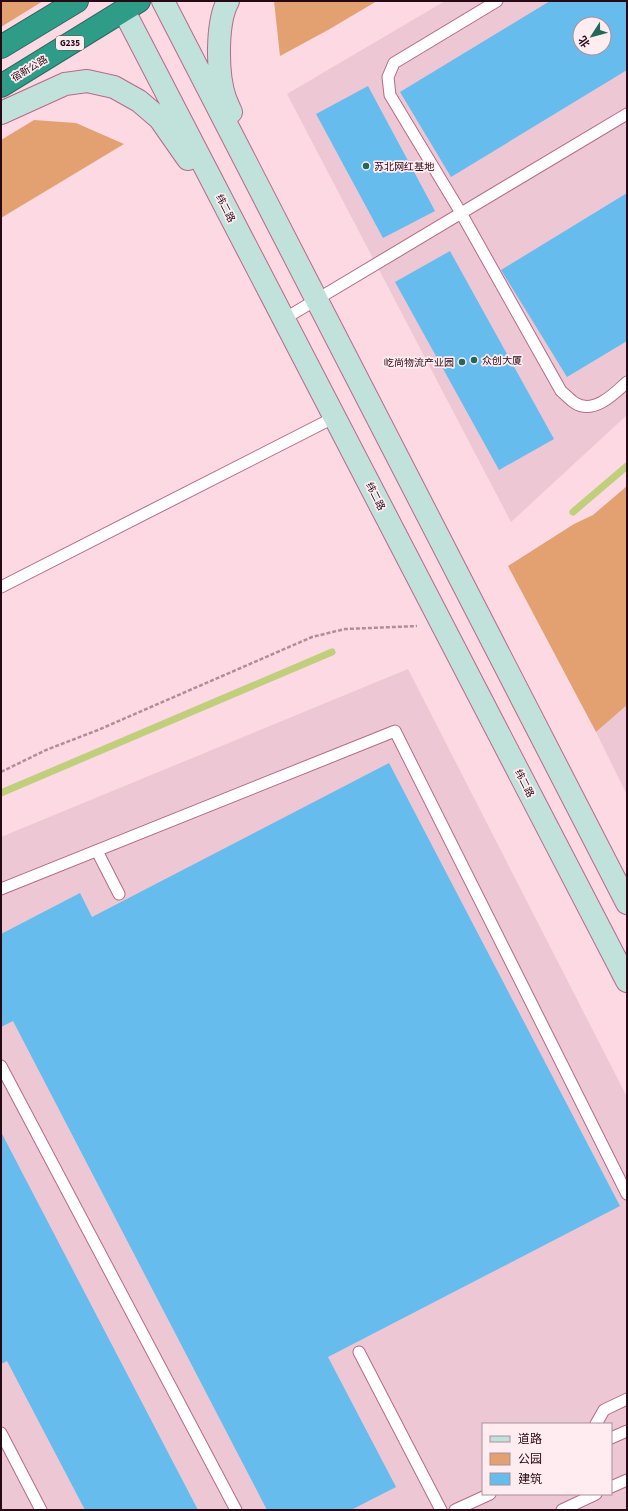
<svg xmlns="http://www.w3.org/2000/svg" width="628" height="1511" font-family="'Source Sans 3','Noto Sans SC',sans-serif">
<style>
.built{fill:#edc7d3;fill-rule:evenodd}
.green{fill:#e3a171}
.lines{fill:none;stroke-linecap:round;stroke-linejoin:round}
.stream{stroke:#c0cf7b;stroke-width:7}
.building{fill:#67bcee;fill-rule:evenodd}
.lane-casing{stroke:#b86a87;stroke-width:13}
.secondary-casing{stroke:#b86a87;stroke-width:24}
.highway-casing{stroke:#2c695f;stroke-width:24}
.path{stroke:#b08e99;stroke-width:2.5;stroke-dasharray:4 2;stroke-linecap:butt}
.lane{stroke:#fff;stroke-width:11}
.secondary{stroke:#c1e1db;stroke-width:22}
.highway{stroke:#2f9c87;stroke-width:22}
.poi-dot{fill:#236759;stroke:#feecf1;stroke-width:1.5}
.labels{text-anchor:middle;stroke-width:3.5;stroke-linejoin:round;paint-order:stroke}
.shield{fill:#feecf1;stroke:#684d57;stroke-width:1}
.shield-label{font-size:9px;font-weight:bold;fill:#270915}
.street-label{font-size:10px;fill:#270915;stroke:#feecf1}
.poi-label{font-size:10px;fill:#270915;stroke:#feecf1;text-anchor:start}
</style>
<rect width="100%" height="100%" fill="#fdd9e4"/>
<!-- built -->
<path class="built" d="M445 1H627V415L511 522 287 94ZM580 24H604V48H580Z
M408 669 627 1097V1510H1V837ZM483 1424H611V1494H483Z
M627 705V795L596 732Z"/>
<!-- green -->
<path class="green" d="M1 1H43L1 27Z
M274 1H377L328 30 280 56Z
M34 120 76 123 124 144 1 218V140Z
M627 486V705L596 732 508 566 574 524 593 515Z"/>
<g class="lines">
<!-- stream -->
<path class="stream" d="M573 512 627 466
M1 793 332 652"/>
</g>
<!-- building -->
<path class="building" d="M550 1H627V70L451 177 400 92ZM580 24H604V48H580Z
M368 86 435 211 383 238 316 114Z
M627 193V341L567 377 501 270Z
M450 251 554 439 499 470 395 282Z
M389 763 620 1206 328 1357 396 1487 351 1510H267L13 1021 1 1027V934L80 893 92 917Z
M1 1132 198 1510H85L7 1361 1 1364Z"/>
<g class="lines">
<defs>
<path id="lane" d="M497 1 394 63 388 77 390 95 461 213 561 391C566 395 570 400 575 403 594 415 615 393 627 382
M284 319 627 114
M1 587 335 417
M97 851 119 894
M1 889 395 731 627 1194
M1 1066 236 1510
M359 1352 441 1510
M596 1424 604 1410 627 1399
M1 1433 41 1510
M611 1438 627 1431
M611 1487 627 1480
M455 1510 490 1494
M562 1510 596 1494"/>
<path id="secondary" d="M163 1 627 903
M228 1C216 23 217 75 225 98 227 103 229 108 231 112
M124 11 627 981
M1 113 65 84 87 81 114 87 139 101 160 119 188 159"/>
<path id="highway" d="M1 47 77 1
M1 86 139 1"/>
</defs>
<!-- lane casing -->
<use href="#lane" class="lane-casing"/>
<!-- secondary casing -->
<use href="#secondary" class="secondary-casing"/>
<!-- highway casing -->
<use href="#highway" class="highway-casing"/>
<!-- path -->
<path class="path" d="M1 772 46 750 98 730 312 637 345 629 417 626"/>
<!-- lane -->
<use href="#lane" class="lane"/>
<!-- secondary -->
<use href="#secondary" class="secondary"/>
<!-- highway -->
<use href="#highway" class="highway"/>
</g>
<!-- markers -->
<g class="poi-dot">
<circle cx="366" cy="166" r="4"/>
<circle cx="474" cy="360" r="4"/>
<circle cx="462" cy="362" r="4"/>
</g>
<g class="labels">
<!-- shield labels -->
<rect class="shield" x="56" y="36" width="28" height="14" rx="3"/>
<g class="shield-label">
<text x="70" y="46">G235</text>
</g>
<!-- street labels -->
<g class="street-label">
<text transform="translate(29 68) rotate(-31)" y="4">宿新公路</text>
<text transform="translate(226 208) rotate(63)" y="4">纬二路</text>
<text transform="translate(376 496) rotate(63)" y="4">纬二路</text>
<text transform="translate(525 783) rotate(63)" y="4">纬二路</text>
</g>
<!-- poi labels -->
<g class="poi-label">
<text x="374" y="170">苏北网红基地</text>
<text x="482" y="364">众创大厦</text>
<text x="454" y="366" text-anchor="end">屹尚物流产业园</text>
</g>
</g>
<!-- border -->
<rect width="628" height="1511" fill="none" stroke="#270915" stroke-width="4"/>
<!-- legend -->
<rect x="482" y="1423" width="130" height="72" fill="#feecf1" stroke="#a89199"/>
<rect x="490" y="1436" width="20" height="6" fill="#c1e1db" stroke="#a89199"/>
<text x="518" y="1443" font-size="12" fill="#270915">道路</text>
<rect x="490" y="1453" width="20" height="12" fill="#e3a171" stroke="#a89199"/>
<text x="518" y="1463" font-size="12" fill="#270915">公园</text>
<rect x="490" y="1473" width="20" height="12" fill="#67bcee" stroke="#a89199"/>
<text x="518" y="1483" font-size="12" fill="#270915">建筑</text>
<!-- north arrow -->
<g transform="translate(592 36) rotate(234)"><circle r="19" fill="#feecf1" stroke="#a89199"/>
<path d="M0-3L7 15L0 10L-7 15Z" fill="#236759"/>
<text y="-6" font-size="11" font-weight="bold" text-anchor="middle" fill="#270915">北</text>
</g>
</svg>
